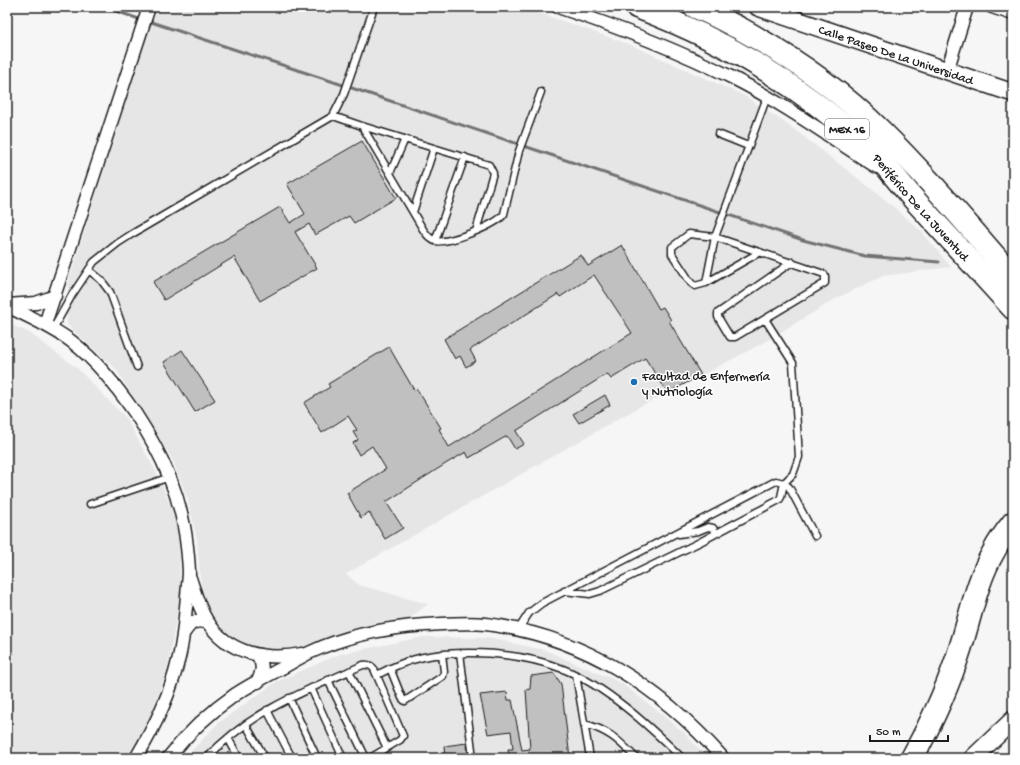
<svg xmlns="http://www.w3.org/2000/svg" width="1020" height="765" font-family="'Gochi Hand',sans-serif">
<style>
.built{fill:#e6e6e6}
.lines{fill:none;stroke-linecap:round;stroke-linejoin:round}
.stream{stroke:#727272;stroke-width:3}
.building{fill:#c0c0c0;stroke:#1c1c1c}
.lane-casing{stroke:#1c1c1c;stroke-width:9}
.street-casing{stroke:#1c1c1c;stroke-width:15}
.secondary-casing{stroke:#1c1c1c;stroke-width:20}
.highway-casing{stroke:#1c1c1c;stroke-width:25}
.lane{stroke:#fff;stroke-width:6}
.street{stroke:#fff;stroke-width:12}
.secondary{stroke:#fff;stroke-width:17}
.highway{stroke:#fff;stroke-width:22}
.poi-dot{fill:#1f6fb2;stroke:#fff;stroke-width:1.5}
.labels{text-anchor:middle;stroke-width:3;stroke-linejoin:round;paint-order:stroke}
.shield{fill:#fff;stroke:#606060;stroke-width:1}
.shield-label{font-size:12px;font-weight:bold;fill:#1c1c1c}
.street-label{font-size:13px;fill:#1c1c1c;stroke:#fff}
.poi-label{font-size:13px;fill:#1c1c1c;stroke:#fff;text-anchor:start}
</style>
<rect width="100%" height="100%" fill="#f6f6f6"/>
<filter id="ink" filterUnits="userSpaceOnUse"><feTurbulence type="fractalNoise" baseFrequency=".025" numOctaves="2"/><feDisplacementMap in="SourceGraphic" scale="8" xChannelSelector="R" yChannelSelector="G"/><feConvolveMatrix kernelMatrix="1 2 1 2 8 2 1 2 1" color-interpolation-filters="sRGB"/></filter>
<g filter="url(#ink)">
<!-- built -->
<path class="built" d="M156 7H523L631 45 745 96 791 127 829 156 887 201 922 232 951 267 883 276 837 298 763 343 668 393 639 407 346 574 359 585 428 604 408 620 393 622 333 636 291 653 252 649 219 629 202 598 197 540 188 500 172 459 115 368 67 325 68 284 141 49Z
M7 323 28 332 77 368 126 418 160 479 166 495 179 522 180 595 167 672 149 720 127 758H7Z
M423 637 488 638 545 650 621 683 654 708 683 732 708 758H185L218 723 276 682 340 654Z"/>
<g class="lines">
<!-- stream -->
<path class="stream" d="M104 7 142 20
M148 21 331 81 803 240 865 256 939 262
M1010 254 1013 253"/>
</g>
<!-- building -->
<path class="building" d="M362 141 396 198 354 223 349 216 315 235 309 224 295 232 317 268 260 301 234 257 164 300 153 282 280 207 290 223 305 214 287 184Z
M622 245 659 309 663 307 671 320 669 321 701 375 668 393 645 358 611 379 607 374 516 431 524 444 515 449 507 436 469 458 466 452 447 463 386 502 403 528 385 539 369 512 361 518 347 493 386 469 372 446 359 455 353 443 358 440 353 432 357 430 348 416 322 433 304 403 330 387 328 384 389 347 414 390 417 389 441 428 439 429 449 447 632 333 594 275 560 297 558 294 470 350 476 361 466 367 460 356 455 359 444 339 581 255 588 266Z
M182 350 215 400 195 412 164 362Z
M605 395 610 405 579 423 573 414Z
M554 673 561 684 570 758H509L508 749H513L511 731 488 734 480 695 507 692 508 700H512L522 750 530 749 526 690 530 689 531 676Z
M467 743 468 758H445L444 746Z"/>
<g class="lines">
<defs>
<path id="lane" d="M333 116 362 126 489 165 493 173 476 231
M362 126 424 231C427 235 430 239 435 241 448 244 497 225 504 214L519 151 541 92
M718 134 748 146
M390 173 405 139
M413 212 434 148
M435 241 465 157
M760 252 706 283 695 286 691 283 672 254V247L689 234 715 237 824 274 825 276V283L735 337H730L718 317V313L792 262
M89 270 101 280 110 292 137 367
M706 283 715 237 767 97
M53 329 72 295 94 262 118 243 132 234 333 116 344 94 374 7
M90 504 170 477
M679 534 698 531 708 527 713 528 716 533
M564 591 590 594 600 591 700 542 779 500 781 497 784 483 793 474 799 457 793 363 765 319
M518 630 529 613 542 603 776 481 784 483 789 487 815 536
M460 653 473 758
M390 668 402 698 405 701 443 676 444 672 442 654
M349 671 387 748
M377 675C410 657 434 653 470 653 501 653 534 658 563 669 606 686 649 726 682 758
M576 675 590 758
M328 680 366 758
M311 688 343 758
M289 698 317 758
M267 710 292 758
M584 724C609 730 619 741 636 758
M246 725 265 758
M228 738 239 758
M207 758C249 712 307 690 363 665 368 664 371 665 374 669L403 736 400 740 370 758"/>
<path id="street" d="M558 7C618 27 678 50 735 79 784 104 830 137 877 167
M992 7 1013 14
M947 71 967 7
M8 305 36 303 55 296
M7 306C29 317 51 326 71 341 97 361 116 386 135 413 162 454 182 497 187 547 188 556 189 565 189 574 188 585 187 596 186 607 184 625 183 644 178 661 170 696 154 728 136 758
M45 324 149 7
M190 578C195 593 199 608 207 621 228 654 266 661 302 654
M183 634C191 622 194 619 209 623
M258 682C262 671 264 666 258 656
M168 758C187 734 210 712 236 694 250 685 265 677 280 669 290 664 300 657 311 652 347 635 386 628 425 625 446 624 466 622 486 624 583 636 659 686 723 758"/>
<g id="secondary">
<path id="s1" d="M758 7 1013 93"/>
<path d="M973 758 1013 720"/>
</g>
<g id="highway">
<path id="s2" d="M637 7C722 39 802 86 869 148 884 162 897 180 911 196 945 233 979 271 1013 308"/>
<path d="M695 7C711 13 725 21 739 28 790 56 840 90 881 131 928 177 970 228 1013 277"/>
<path d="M912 758C932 722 949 685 961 646 971 614 977 580 994 551 999 541 1006 532 1013 523"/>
</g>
</defs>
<!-- lane casing -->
<use href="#lane" class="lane-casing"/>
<!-- street casing -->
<use href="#street" class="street-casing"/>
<!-- secondary casing -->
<use href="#secondary" class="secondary-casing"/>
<!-- highway casing -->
<use href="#highway" class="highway-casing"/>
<!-- lane -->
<use href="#lane" class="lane"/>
<!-- street -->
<use href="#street" class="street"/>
<!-- secondary -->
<use href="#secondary" class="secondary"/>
<!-- highway -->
<use href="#highway" class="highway"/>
</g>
</g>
<!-- markers -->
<circle class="poi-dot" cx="634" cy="382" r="4"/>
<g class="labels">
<!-- shield labels -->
<rect class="shield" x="825" y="119" width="44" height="20" rx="3"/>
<g class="shield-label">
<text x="847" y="133">MEX 16</text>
</g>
<!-- street labels -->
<g class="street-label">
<text dy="5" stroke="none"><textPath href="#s1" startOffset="146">Calle Paseo De La Universidad</textPath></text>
<text dy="5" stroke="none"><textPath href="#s2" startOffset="352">Periférico De La Juventud</textPath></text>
</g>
<!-- poi labels -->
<g class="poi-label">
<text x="642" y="380">Facultad de Enfermería<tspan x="642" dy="15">y Nutriología</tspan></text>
</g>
</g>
<!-- margin -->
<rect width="1020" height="765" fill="none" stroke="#fff" stroke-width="24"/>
<rect x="12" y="12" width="996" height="741" fill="none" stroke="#1c1c1c" stroke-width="1.5" filter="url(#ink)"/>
<!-- scale -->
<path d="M870 735v6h78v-6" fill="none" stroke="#1c1c1c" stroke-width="2"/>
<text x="876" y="735" font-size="12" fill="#1c1c1c" stroke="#ffffff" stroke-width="3" paint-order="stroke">50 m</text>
</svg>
